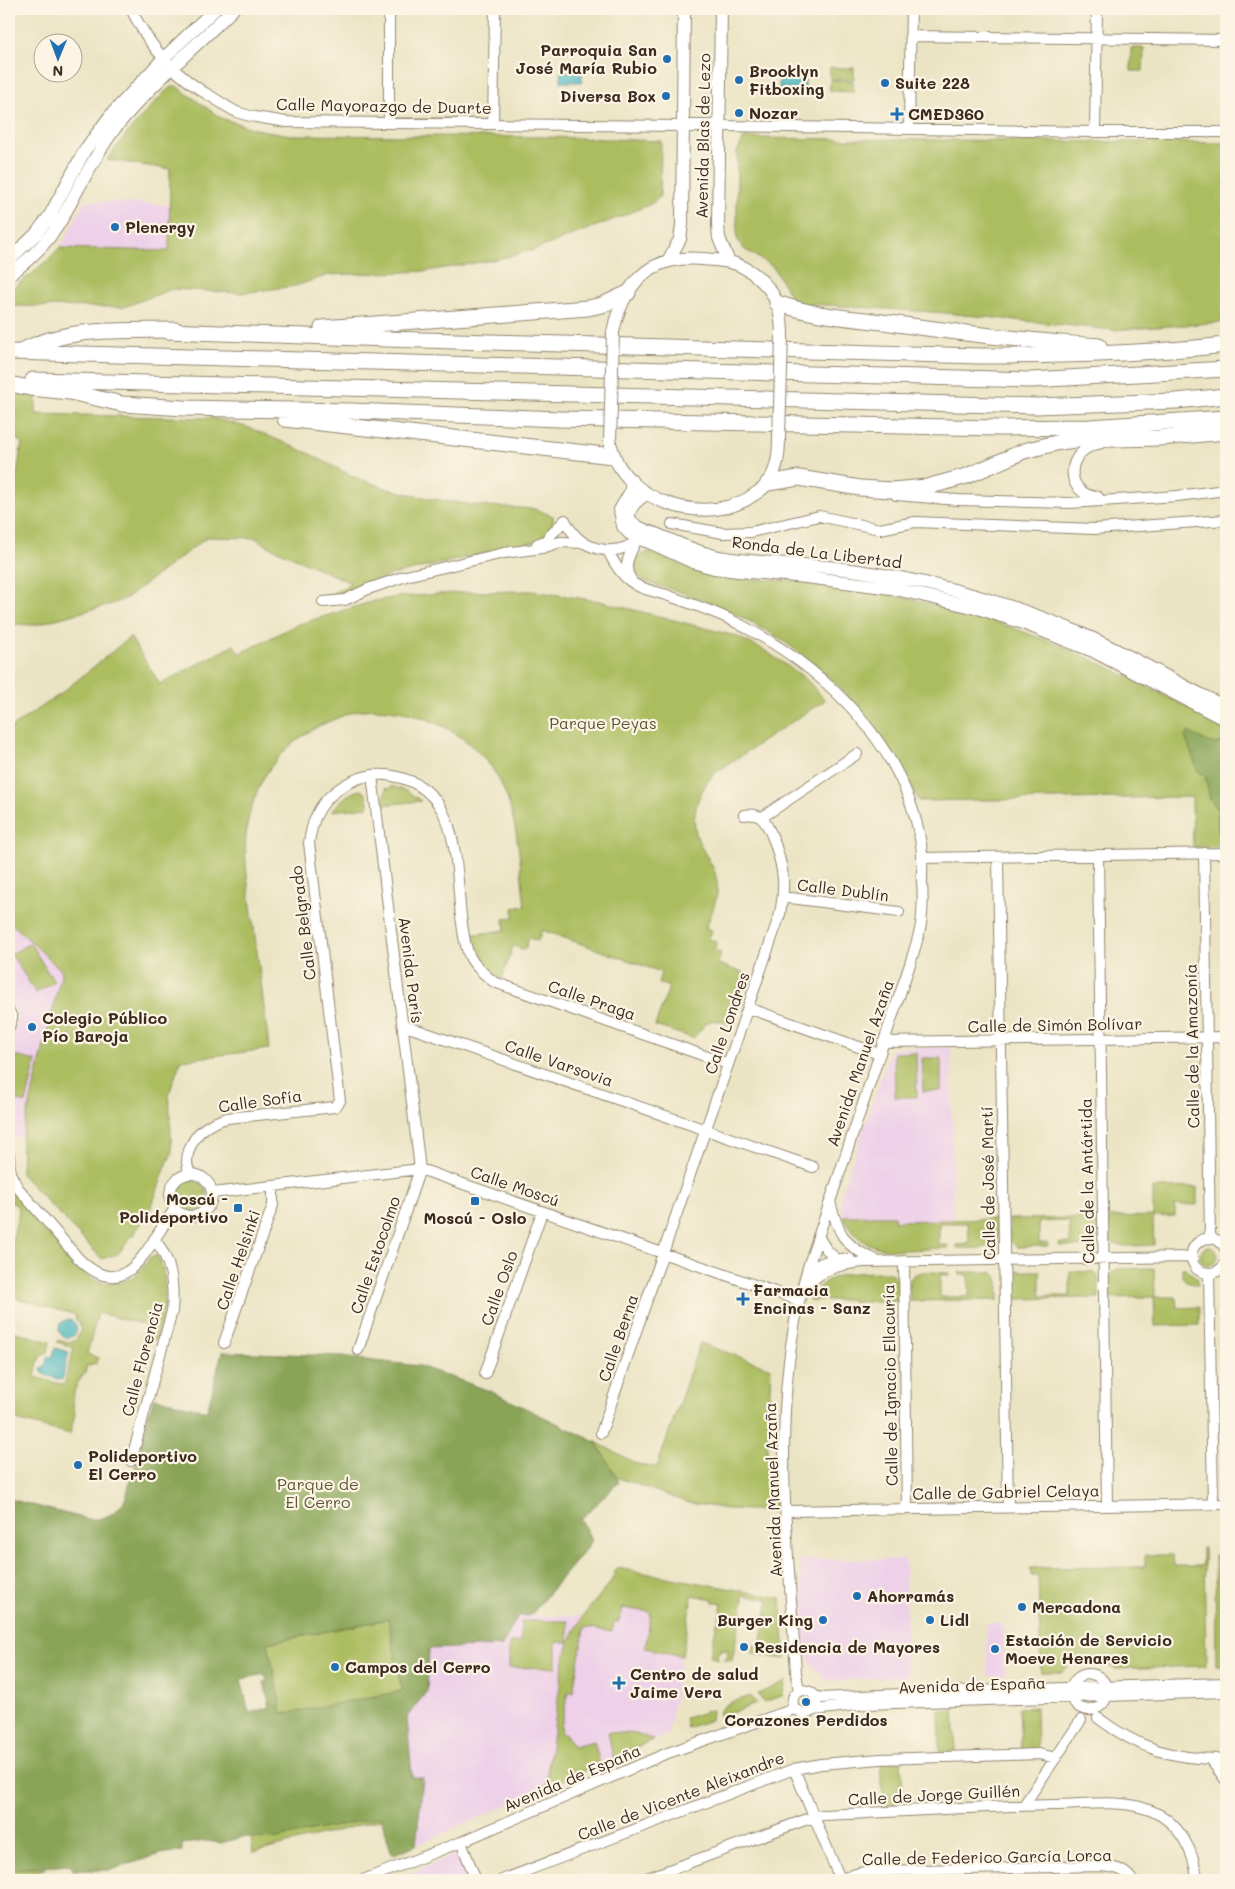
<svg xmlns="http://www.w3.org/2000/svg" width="1235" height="1889" font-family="Mali,sans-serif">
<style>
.built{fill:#eed0e8}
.green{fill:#acbd61;stroke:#747440}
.forest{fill:#89a457;stroke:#62673a;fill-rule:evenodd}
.water{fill:#46b6bd;stroke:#40706e}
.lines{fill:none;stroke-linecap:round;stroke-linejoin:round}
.minor-casing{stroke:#938771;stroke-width:12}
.major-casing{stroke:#938771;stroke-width:14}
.highway-casing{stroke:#938771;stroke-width:17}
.minor{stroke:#fff;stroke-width:10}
.major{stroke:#fff;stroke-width:12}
.highway{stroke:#fff;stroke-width:15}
.major-bridge-casing{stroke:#938771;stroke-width:14;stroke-linecap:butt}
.major-bridge{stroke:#fff;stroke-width:12}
.poi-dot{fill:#1f6fb2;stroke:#fcf5e5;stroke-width:2}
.labels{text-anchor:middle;stroke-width:4.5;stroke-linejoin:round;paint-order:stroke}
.poi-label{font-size:16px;font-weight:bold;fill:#3b2a1e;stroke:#fcf5e5;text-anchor:start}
.street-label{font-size:16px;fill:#3b2a1e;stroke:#fcf5e5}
.park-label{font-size:16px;fill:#5d5632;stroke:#fcf5e5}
</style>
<rect width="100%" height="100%" fill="#fcf5e5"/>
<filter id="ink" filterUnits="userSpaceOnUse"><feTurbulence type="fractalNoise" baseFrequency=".02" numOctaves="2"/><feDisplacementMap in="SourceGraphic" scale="10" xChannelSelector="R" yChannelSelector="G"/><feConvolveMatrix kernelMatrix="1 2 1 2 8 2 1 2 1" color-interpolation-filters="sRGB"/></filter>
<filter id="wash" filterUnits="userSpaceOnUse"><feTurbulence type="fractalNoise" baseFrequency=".0096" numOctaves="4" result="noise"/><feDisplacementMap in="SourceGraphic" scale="20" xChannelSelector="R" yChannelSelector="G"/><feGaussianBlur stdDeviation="1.12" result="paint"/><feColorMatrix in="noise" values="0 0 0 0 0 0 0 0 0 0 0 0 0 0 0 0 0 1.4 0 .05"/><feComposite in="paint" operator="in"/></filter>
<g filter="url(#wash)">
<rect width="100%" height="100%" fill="#ebe4c4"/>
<!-- built -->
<path class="built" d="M85 201 170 205 169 251 60 248Z
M9 921 62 971 22 1137H9V1035L14 1029 18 1018 16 1010 9 1003Z
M951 1047 953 1220 894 1221V1216H843L841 1203 842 1191 890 1052 896 1048Z
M905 1559 907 1676 832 1681 825 1679 811 1664 804 1644 800 1560Z
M617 1568 694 1582 668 1735 619 1754 620 1756 416 1845 423 1778 412 1777 407 1717 427 1691 429 1649 502 1646 518 1616H583L610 1583Z
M986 1623H1002L1005 1675 988 1676Z
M456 1854 463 1857 472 1880H394Z"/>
<!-- green -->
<path class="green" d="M1131 48H1144L1143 71H1131Z
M830 68H854V79H830Z
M830 80 853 81V92L830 91Z
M176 86 221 118 255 129 291 135 549 137 661 141 660 197 651 204 625 215 534 250 493 260 427 271 329 275 295 286 241 293 172 289 124 307 9 306V291L33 273 60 248 169 251 170 169 107 160C126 133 147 110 170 87Z
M744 138 1226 143V322L1114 330 946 313 795 303 773 267 744 249 737 239V152Z
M9 392 36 393V414L213 418 250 428 308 453 352 476 388 489 427 498 473 505 535 509 553 516C555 528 546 534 537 541L391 575 341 597H325L351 583 266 545 256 538 207 537 128 597 112 604 34 625 9 624V522L22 443 9 434Z
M653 551 687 567 718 576 737 578 794 581 865 590 903 597 979 616 1063 646 1129 677 1226 727V847H1193L1192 797 919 801C880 721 822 656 741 617 719 606 697 598 674 590 664 587 651 585 642 579 638 577 636 574 634 571 633 560 641 553 653 551Z
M532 591 599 601 736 636 764 650 805 678 825 700 715 773C697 792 688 820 700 844 706 857 716 868 717 883 719 898 711 914 706 928L712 930 709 939 717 942 714 951 721 953 718 964 746 974 729 1024C703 1015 708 1025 693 1038L655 1026 669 987 658 983 661 972 542 930 538 941 529 938 525 950 513 946 502 979C483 969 473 956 470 935L505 930 504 919 514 917 513 908 525 906C519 860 519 808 492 768 464 729 411 705 363 710 353 711 344 715 335 719 293 735 263 766 251 809 240 843 248 880 252 914 258 959 264 1004 269 1049L181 1060 169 1094 172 1153 166 1166 149 1214 118 1254 102 1259 21 1174 22 1137 62 971 9 921V729L59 695 130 637 160 684 234 645 239 654 296 625 374 601 398 597 467 592Z
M391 786 407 791 421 801 383 805 386 788 390 789Z
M361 790 366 794 369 807 332 811C339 802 349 791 361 790Z
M30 943 54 982 36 993 11 954Z
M894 1053H916L917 1097H895Z
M15 1056 36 1061 26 1103 9 1099V1080Z
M922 1058H941V1091H923Z
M175 1196a16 16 0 1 1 32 0a16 16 0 1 1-32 0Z
M9 1187 80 1271C100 1286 122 1289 141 1270 145 1266 147 1261 150 1257L157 1256C161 1260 161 1265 163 1271 168 1295 163 1315 157 1339L153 1340 142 1338 145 1325 98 1313 87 1354 98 1358 96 1364 92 1363 91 1366 87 1365 85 1373 77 1384 74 1392 73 1403 75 1414 70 1434 9 1418V1330L50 1342 48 1352C37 1355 37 1368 35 1377L64 1385 74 1348 57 1342 59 1340 65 1342 75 1341 81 1330 79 1322 75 1319 76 1315 9 1296V1255L19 1211 16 1204 9 1202Z
M1197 1187V1205H1175V1216L1153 1217 1154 1245C1145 1245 1115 1249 1111 1241 1107 1235 1109 1224 1109 1217L1153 1216V1188Z
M843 1216H894L895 1221 997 1219C997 1225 999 1233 998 1239 995 1251 967 1248 957 1248V1245L969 1244 968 1223H939V1245H948V1248C907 1248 864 1262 843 1216Z
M1097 1218C1097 1224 1099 1232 1097 1238 1093 1250 1068 1246 1059 1246V1243H1070L1069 1221 1039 1222V1243H1048V1246L1017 1247 1010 1241 1009 1219Z
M1200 1256a9 9 0 1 1 18 0a9 9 0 1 1-18 0Z
M1154 1268 1155 1297H1176L1177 1308 1199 1307V1325L1155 1326 1154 1297 1110 1298C1110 1287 1106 1274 1117 1269Z
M1182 1268H1186L1198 1279V1285L1186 1282 1182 1277Z
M1018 1271H1040V1296H1070V1271L1094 1272 1098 1277 1099 1298 1010 1299C1010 1289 1007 1277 1018 1271Z
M887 1272C901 1276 899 1289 899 1301L853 1302V1300H809C825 1269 858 1273 887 1272Z
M959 1272H991C1001 1277 998 1289 999 1300L910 1301C910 1295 909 1286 910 1280 914 1268 939 1273 949 1273V1275H940V1297H969V1275H959Z
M700 1343 771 1368 767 1451 774 1458 777 1511 728 1509 689 1503 616 1477 596 1442 637 1464 657 1467Z
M1202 1548H1204L1206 1666 1115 1669 1099 1661 1088 1659 1075 1664H1066V1667H1068L1063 1672H1041L1038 1576H1031V1568L1145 1567V1555H1173L1174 1566H1202Z
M1226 1554V1666H1216L1215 1555H1226Z
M617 1568 781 1598 785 1659 752 1654 754 1645H760L769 1600 742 1595V1598L744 1599 732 1661 723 1659 727 1658 728 1650 722 1649 721 1651H718L717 1657 719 1659 710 1657 717 1622H719L722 1604 713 1602V1599L692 1595 682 1656 645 1648 651 1615 649 1612 623 1608 619 1622H614L612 1632 587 1627 584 1629 573 1692H568L560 1732 562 1734 565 1733 573 1746 594 1741 600 1764 545 1788 563 1664 569 1642 583 1616 610 1583Z
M388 1619 402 1691 282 1715 268 1643Z
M521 1621H568V1642H556V1667L509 1668V1643L521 1642Z
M786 1681 782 1696 763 1702 758 1694Z
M751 1696 757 1704 719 1717C718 1702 740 1700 751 1696Z
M1036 1707 1037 1749 1021 1750 1019 1708Z
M712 1710 711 1720 687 1728 685 1718Z
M954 1710 956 1751 940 1752 939 1711Z
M608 1732 639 1734 653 1740 619 1754 620 1756 614 1758 613 1757Z
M901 1761 904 1804 883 1805 881 1762Z
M381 1816 382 1819 253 1853 251 1837 257 1838Z
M46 1868 27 1876 9 1880V1869Z"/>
<!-- forest -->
<path class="forest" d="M1188 732 1208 742 1217 744 1226 739V838L1222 837 1218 829V810L1210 799 1205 776 1198 771 1185 737Z
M222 1352 344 1356 366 1360 420 1366 490 1391 596 1442 619 1482 581 1519 592 1541 530 1616H518L502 1646 429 1649 427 1691 407 1717 412 1777 423 1778 416 1845 392 1855 381 1817 272 1839 243 1837 221 1843 206 1841 182 1844V1851L160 1854 111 1870H73L71 1865 9 1869V1499L87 1519C101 1521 117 1514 124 1501 129 1492 129 1479 132 1470L135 1468 153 1399 156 1398 207 1411ZM388 1619 402 1691 282 1714 268 1643ZM265 1674 267 1681 264 1682 270 1707 249 1713 241 1679Z"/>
<!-- water -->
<path class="water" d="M561 71 582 72V82H561Z
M779 75H805V89H779Z
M59 1329a9 9 0 1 1 18 0a9 9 0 1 1-18 0Z
M55 1348 69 1352 62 1380 45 1375 41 1369 46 1364 47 1357 53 1356Z"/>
</g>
<g filter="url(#ink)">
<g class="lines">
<defs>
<path id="minor" d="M131 9C151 50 177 78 217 100 223 104 230 109 237 112 252 118 271 119 286 122L683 126
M910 36 1226 40
M389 122V9
M493 124 495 9
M720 126 1095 132H1226
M909 128 911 9
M1095 132 1097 9
M896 495 958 500 1070 503 1177 496 1226 490
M1098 497C1064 495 1063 449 1102 443
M672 524 723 533 751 532 819 516 880 529 915 522 1095 529 1226 520
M537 544 545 541 565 520C579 550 613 560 640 539
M608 551C613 561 620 574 630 581 641 590 656 591 669 596 692 604 717 612 739 624 825 668 905 745 921 844 923 857 922 869 922 882 923 896 923 910 921 924 919 937 914 951 910 964L809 1264C768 1396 788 1537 796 1673L799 1691
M631 579C622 567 630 554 635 543
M323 602 345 600 368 589 406 576 504 553 542 548 560 542 584 543
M761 818 857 754
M1204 853 1210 1238
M1098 855 1107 1506
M998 857 1008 1507
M922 858 1226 853
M783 897 899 912
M748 1008 879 1054
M9 1011 12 1018 9 1027
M403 1025 813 1167
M883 1042 1226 1037
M9 1154 10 1173 18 1188 78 1258C128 1308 147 1244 175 1209
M170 1195a21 21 0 1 1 42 0a21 21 0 1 1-42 0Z
M191 1174C181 1160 192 1137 205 1128 212 1123 220 1120 227 1118L335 1107 340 1101 309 843C312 821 318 805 336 791 353 778 372 772 393 776 461 788 455 863 461 916 463 930 464 945 470 957 475 967 485 975 494 982L728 1064
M212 1193 420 1169 798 1300
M830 1201C837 1231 844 1247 874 1259
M818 1236 826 1249 839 1262
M1226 1250C1214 1224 1178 1246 1197 1269 1208 1276 1220 1274 1226 1262
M904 1261 907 1509
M807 1272C819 1262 834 1258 850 1259
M1209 1273 1213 1504
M803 1292C817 1270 839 1264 864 1262L1192 1257
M224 1343 273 1205V1186
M358 1350 420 1169 372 775
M485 1374 542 1212
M601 1433 780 914C782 902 784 891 783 879 782 864 772 826 760 817 755 814 750 814 744 815
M131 1461 172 1311C174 1285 172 1260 154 1239
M787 1511 1226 1504
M1071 1692a18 18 0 1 1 36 0a18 18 0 1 1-36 0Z
M815 1696 822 1698 940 1692 1226 1683
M814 1710C826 1687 785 1681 794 1709L804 1714 814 1710 866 1704 1226 1692
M1098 1718C1139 1749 1175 1760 1226 1759
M1210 1759 1226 1780
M794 1769 840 1879
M1024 1805 1081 1720
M461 1842 476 1880
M363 1880 461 1842 665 1754 794 1709
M502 1880 794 1769 821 1764 880 1759 1039 1754 1056 1758
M642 1880 813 1817 822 1815C900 1812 977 1806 1054 1805 1086 1805 1121 1798 1152 1811 1179 1822 1195 1852 1197 1880
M838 1880 859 1873 873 1871 1099 1866C1113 1867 1124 1868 1132 1880"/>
<path id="major" d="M721 9 718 225 719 238 729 262
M683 126H720
M9 260 36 234 49 217 85 150 111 115 163 59 215 9
M668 261 680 239 682 225 684 9
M9 275C29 260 49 241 61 220 79 189 93 157 115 128 149 86 195 47 233 9
M613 332C618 306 632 276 658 265 672 258 688 258 703 259 711 260 720 260 729 262 749 266 769 284 777 303 781 313 782 326 782 337
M611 446C624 504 710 528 755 494 760 491 766 486 769 481 778 468 779 452 779 437
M631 480V491L620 510 623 526 629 533 640 539 649 542 693 562 714 568 738 571 806 577 891 588 981 609 1023 623 1093 651 1226 720
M646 494C636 501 628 507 629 519 637 529 648 531 658 535 677 543 696 552 715 556 755 564 796 563 836 568 920 578 1006 601 1084 635 1133 656 1178 685 1226 707"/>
<path id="highway" d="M777 303C813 316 852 318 890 323 960 333 1029 341 1099 346
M322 328 588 308 602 305 628 293
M167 331 388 339 979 356C1062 356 1144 354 1226 345
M9 352 1031 380 1226 369
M20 352C67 326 125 331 176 330
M33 380 1036 406 1176 401 1226 396
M9 384 30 388 70 392 122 404 184 408 351 411 559 419 998 428 1090 427 1226 418
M285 419 613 456
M768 483 799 478 860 488 891 490 927 487 967 476 1024 451 1060 442 1075 440 1159 438 1226 432"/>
</defs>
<!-- minor casing -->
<use href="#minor" class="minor-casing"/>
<!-- major casing -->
<use href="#major" class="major-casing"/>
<!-- highway casing -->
<use href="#highway" class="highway-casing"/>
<!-- minor -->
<use href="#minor" class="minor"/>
<!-- major -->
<use href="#major" class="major"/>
<!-- highway -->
<use href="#highway" class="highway"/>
<defs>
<path id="major-bridge" d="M779 437 782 337
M610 442 613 332"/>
</defs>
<!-- major-bridge casing -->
<use href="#major-bridge" class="major-bridge-casing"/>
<!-- major-bridge -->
<use href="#major-bridge" class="major-bridge"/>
</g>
</g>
<!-- markers -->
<g class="poi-dot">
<circle cx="667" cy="59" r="5"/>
<circle cx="739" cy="80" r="5"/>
<circle cx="885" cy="83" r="5"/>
<circle cx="666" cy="96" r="5"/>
<circle cx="739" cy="113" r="5"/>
<path d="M894.5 106.5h5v5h5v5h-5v5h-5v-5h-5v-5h5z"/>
<circle cx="115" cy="227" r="5"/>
<circle cx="32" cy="1027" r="5"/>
<rect x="470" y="1196" width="10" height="10" rx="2.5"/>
<rect x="233" y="1203" width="10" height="10" rx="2.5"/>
<path d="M740.5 1291.5h5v5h5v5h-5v5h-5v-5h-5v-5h5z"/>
<circle cx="78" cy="1465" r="5"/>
<circle cx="857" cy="1596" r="5"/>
<circle cx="1022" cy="1607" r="5"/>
<circle cx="823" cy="1620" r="5"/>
<circle cx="930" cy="1620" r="5"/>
<circle cx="744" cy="1647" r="5"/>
<circle cx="995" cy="1649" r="5"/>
<circle cx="335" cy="1667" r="5"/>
<path d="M616.5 1675.5h5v5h5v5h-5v5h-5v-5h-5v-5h5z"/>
<circle cx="806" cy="1702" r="5"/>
</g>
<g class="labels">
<!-- poi labels -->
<g class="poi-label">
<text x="657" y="56" text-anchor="end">Parroquia San<tspan x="657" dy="18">José María Rubio</tspan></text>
<text x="749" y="77">Brooklyn<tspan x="749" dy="18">Fitboxing</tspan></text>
<text x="895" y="89">Suite 228</text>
<text x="656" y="102" text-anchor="end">Diversa Box</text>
<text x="749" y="119">Nozar</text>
<text x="908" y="120">CMED360</text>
<text x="125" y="233">Plenergy</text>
<text x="42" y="1024">Colegio Público<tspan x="42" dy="18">Pío Baroja</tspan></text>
<text x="228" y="1205" text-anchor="end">Moscú -<tspan x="228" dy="18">Polideportivo</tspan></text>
<text x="475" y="1224" text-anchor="middle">Moscú - Oslo</text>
<text x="753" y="1296">Farmacia<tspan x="753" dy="18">Encinas - Sanz</tspan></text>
<text x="88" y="1462">Polideportivo<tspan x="88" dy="18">El Cerro</tspan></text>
<text x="867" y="1602">Ahorramás</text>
<text x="1032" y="1613">Mercadona</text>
<text x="813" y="1626" text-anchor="end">Burger King</text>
<text x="940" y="1626">Lidl</text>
<text x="1005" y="1646">Estación de Servicio<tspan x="1005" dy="18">Moeve Henares</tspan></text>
<text x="754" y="1653">Residencia de Mayores</text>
<text x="345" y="1673">Campos del Cerro</text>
<text x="630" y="1680">Centro de salud<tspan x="630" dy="18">Jaime Vera</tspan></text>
<text x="806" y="1726" text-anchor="middle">Corazones Perdidos</text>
</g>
<!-- street labels -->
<g class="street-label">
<text transform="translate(384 106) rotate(1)" y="6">Calle Mayorazgo de Duarte</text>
<text transform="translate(703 136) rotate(-89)" y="6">Avenida Blas de Lezo</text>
<text transform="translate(817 552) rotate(7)" y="6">Ronda de La Libertad</text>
<text transform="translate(843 890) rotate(7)" y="6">Calle Dublín</text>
<text transform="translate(303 923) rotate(-97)" y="6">Calle Belgrado</text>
<text transform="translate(411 970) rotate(83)" y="6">Avenida París</text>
<text transform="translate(592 1000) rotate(19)" y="6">Calle Praga</text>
<text transform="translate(727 1023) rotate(-71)" y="6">Calle Londres</text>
<text transform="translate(1055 1025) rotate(-1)" y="6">Calle de Simón Bolívar</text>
<text transform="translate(1192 1046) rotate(-91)" y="6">Calle de la Amazonía</text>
<text transform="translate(559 1063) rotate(19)" y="6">Calle Varsovia</text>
<text transform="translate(860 1063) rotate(-71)" y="6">Avenida Manuel Azaña</text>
<text transform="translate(260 1101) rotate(-8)" y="6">Calle Sofía</text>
<text transform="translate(1087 1181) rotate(-91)" y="6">Calle de la Antártida</text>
<text transform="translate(988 1183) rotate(-91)" y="6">Calle de José Martí</text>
<text transform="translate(515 1186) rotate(19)" y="6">Calle Moscú</text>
<text transform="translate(375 1255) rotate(-71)" y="6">Calle Estocolmo</text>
<text transform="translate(238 1260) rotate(-71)" y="6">Calle Helsinki</text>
<text transform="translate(499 1288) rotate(-70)" y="6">Calle Oslo</text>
<text transform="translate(618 1338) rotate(-71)" y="6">Calle Berna</text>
<text transform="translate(142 1359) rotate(-75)" y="6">Calle Florencia</text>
<text transform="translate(890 1385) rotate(-91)" y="6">Calle de Ignacio Ellacuría</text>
<text transform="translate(773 1490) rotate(-92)" y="6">Avenida Manuel Azaña</text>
<text transform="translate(1006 1492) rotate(-1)" y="6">Calle de Gabriel Celaya</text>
<text transform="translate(972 1685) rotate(-2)" y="6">Avenida de España</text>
<text transform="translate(572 1778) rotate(-23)" y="6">Avenida de España</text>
<text transform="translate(934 1795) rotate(-3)" y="6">Calle de Jorge Guillén</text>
<text transform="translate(681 1796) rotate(-21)" y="6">Calle de Vicente Aleixandre</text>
<text transform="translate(987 1857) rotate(-1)" y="6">Calle de Federico García Lorca</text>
</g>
<!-- park labels -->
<g class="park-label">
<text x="603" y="729">Parque Peyas</text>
<text x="318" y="1490">Parque de<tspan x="318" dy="18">El Cerro</tspan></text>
</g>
</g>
<!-- margin -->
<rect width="1235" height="1889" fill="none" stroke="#fcf5e5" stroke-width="30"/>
<!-- north arrow -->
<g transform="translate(58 58) rotate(181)"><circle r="24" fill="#fcf5e5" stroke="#afa495"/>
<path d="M0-4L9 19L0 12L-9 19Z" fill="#1f6fb2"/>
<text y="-8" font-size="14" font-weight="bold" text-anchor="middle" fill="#3b2a1e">N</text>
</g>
</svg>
